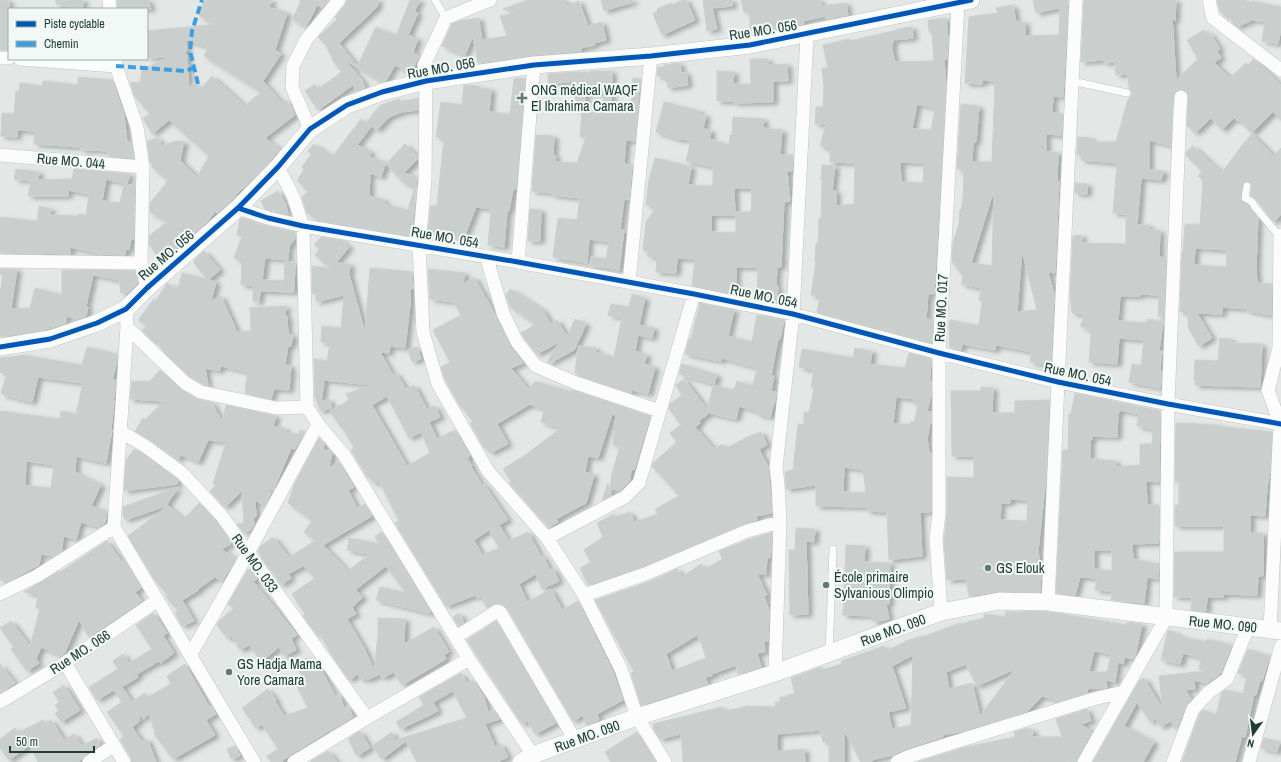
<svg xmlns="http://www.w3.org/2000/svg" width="1281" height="762" font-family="'Archivo Narrow',sans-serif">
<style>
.building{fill:#cacfcd;stroke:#cbd1cf;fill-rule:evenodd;filter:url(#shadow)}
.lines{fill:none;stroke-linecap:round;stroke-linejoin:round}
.service-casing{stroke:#c0c5c3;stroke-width:8}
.minor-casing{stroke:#c0c5c3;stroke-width:14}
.tertiary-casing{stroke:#c0c5c3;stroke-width:18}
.service{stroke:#fbfcfb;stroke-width:7}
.minor{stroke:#fbfcfb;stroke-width:13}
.tertiary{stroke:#fbfcfb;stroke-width:17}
.quiet{stroke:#3c9ee2;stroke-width:4;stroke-dasharray:8 4;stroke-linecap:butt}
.cycleway-casing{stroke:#f1f8f5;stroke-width:8}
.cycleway{stroke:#0057b8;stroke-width:5}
.poi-dot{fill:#647874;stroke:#f1f8f5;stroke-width:1.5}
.labels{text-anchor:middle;stroke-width:4;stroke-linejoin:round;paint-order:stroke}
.street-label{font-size:14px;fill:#203c36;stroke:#f1f8f5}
.poi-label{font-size:14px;fill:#203c36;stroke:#f1f8f5;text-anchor:start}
</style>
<defs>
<filter id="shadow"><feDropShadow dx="4.5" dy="2.5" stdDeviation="2" flood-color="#0004"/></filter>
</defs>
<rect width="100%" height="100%" fill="#e3e8e6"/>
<!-- building -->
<path class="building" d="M0 0H9V45L8 50H0Z
M56 0H84L82 9 56 4Z
M117 0H148L151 9H118Z
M205 0H272L269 7 287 13 275 50 281 54 263 81 282 103 286 100 292 108 295 115 265 138 280 149 271 160 243 189 242 188 231 201 217 213 215 211 208 221 188 239 186 238 167 257 158 256 149 244 150 235 167 222 150 212V203L168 181 152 167V163H150L147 141 158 138 162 146 172 142 184 141 180 160 197 177 209 156 169 120 152 134 143 118 150 114 134 95 130 82 140 83 142 70 170 57 147 58V31L217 24 199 16 203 8H201ZM186 40 208 47 204 56 261 92 245 106 212 76 201 89 193 83 189 91 187 55 185 53 187 51Z
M300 0H329L322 8 317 5 306 27 292 19 300 4Z
M347 0H379L377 7 339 43 357 66 356 67 344 59 362 80 365 88 356 91 353 85 318 110 305 91 315 84 318 89 342 72 332 60H333L326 45 318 37 337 19 335 17 345 5Z
M410 0H420L414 12 418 13 408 35 418 39 413 52 419 56 411 73 395 65 386 81 382 82 357 67 376 27 396 36Z
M527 0H565L567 6 579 1 588 26 602 22 606 40 594 43 595 45 581 48V51L533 55 478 63 473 36 465 55 442 46 452 24 459 21 480 18 479 21 482 40 507 36 500 16 517 13 503 9Z
M601 0H633V2L604 11Z
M683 0H686L695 20 662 35 653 14 658 11 657 9 671 3 672 5Z
M703 0H732V6L712 8 717 29 707 31Z
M741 0H820L822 6 846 3 848 15 826 19V16L803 21 804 24 750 35V13L744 12Z
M1033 0H1068V6L1036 13Z
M1084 0H1176L1175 21 1172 16 1176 80 1198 59 1187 40 1204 30 1207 35 1210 33 1220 49 1217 51 1221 58 1214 62 1230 78 1246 63 1248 65 1254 59 1281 85V120L1273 112 1252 133 1239 120 1237 121 1234 118 1222 130 1211 118 1195 133 1187 125 1188 94 1185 90H1178L1175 92 1173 96 1171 146 1149 140V170L1164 171 1161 180 1141 178 1137 225H1149V230H1160L1159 257 1166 258 1164 317 1158 316 1159 295 1140 294V296H1120L1118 321 1147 323 1148 319 1163 322 1159 351H1162L1160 370H1161V382L1160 388 1129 382 1132 364 1141 366 1144 340 1119 338 1117 364 1089 362 1091 331 1080 326 1085 314 1072 313 1070 296 1073 236 1082 235V243L1126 244V214L1113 213 1117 163 1081 160V155H1077L1078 137 1091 138V142H1116L1128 99H1130V97L1132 94V91L1129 89 1128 74 1116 75 1115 62 1104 63 1103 60 1081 62Z
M1217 0H1243L1252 3V1L1281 7V28L1278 44 1262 41 1265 22 1252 20 1237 27 1233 23 1229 15 1226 17 1220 11Z
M1013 5 1016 22H1025V36L1059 35 1060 8H1068L1063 97 1053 96 1052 113 1063 114 1062 135 1046 134V152H1058L1057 181H1059L1055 273 1048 272 1054 294 1051 366 1030 362 1032 352 996 345 995 350 962 344 961 350 950 347 949 326 950 320 979 326 982 301 979 300 981 288 961 284 963 276 952 262 953 242 959 224 960 210H961L963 199 964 170 957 169 961 104 979 106 976 142H973L972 162H992L995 81 982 80V84L965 83 969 17 998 13 996 8ZM994 190 992 266 971 263ZM1022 250 1037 310 1017 312Z
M946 18 948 39 947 59 944 60 946 86 934 293V294H928L926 319 933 320 932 343 817 312 820 296 811 295 816 261H815L816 243 818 244 819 218H821L822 180H821L822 165 835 166 832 191H836V206L854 204 855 163 830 162V148L820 146 826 124H815L816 107H823L824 86 822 68H828L823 45 849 39 850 41 897 30V29L912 27 913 38 893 40 892 49 895 62 934 61 932 32H929L928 20ZM917 104 935 108 931 130 912 129ZM900 162 924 163 923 183 901 182Z
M750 59H768V65L787 64 788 81H773V102L734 103V101H717V71L734 72 733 84H751Z
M680 63 681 73 686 72 688 85 668 88 666 77 657 76 658 67H665L664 65Z
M590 71H612L611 105 631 107 633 78 641 79 639 93 634 94 639 95 635 141 626 140 624 164 632 165 629 200 624 199 620 230H624L619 270 589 265 591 257 606 259 609 242 589 239 587 263 553 257 558 218 577 220 580 198 552 195 553 193 532 191 536 135 554 136 553 156H556L555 162 577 163 586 137H580L582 111 602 113 604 93H585V108H575L576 81 548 84V74L574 72 590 73Z
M78 77 112 80 124 115 127 142H131L134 158 108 156V152L98 150H81V147L34 144 35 131 17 130V137L1 136 2 113 14 114 16 91H19L20 83 42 86 43 81 78 85Z
M514 78 525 79 516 189H513L509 211H507L504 247 488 245 491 209 476 207 463 240 442 231 428 230 431 206H437L444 138 436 137 441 102 462 105 464 85 479 86V88L491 89 489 112 510 114Z
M418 98V110L402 112 389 117 377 130 367 122 376 110 381 105 399 99 400 102Z
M664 102 700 111V115H706L703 129 711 130 710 139 729 145 730 135H732L733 117 764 119 763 128 782 130 780 155H793L792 171H787L790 201 784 202 781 267H777L776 286H778L777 300H770V301L754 298V290L757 291 758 267H736V294L692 286 695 259 677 258 676 273 656 272 657 257 647 256 648 251 643 250 646 222 656 207 646 205 649 180 655 158 691 167 688 185 702 186H713V167L686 161 691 140 678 139 656 132ZM734 188H752L751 212H736V233L711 232V215H735Z
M361 119 371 127 357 145 371 152 369 157 386 162 381 177 370 173 369 196 385 200 384 204 408 210 415 186 404 183 386 164 405 144 417 156V160L404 173 417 177 412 229H411L410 236 319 221 307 213 302 197 308 192 303 188 304 186 297 181 304 169 302 167 311 155 308 151 314 144 332 157Z
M1252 134 1274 156 1281 148V214L1274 222 1271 219 1256 199 1250 195 1252 185 1248 181 1243 183 1240 197 1241 201 1248 206 1258 218 1256 267 1257 283 1272 284 1271 315 1247 311V309L1222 307V314L1197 313 1212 338 1199 346 1188 327V312H1180L1182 252H1183L1185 224 1200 225 1203 180 1198 176 1202 171 1186 155V152L1193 146 1211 163 1222 172 1241 147V146ZM1195 248 1227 250 1226 267 1194 265Z
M16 169 39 172 38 180 72 179 74 169 130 174 127 184 106 179 102 201 120 203 124 184 135 186 134 239H131L129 250 126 249 125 255 98 254 99 253 70 247V254L44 253V254L0 253V217L37 221 39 206 51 209 50 215 78 216 79 214 86 216 89 194 68 190V196H28L31 181 14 179Z
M1075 183 1087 184V194L1075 193Z
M278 191 286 205 288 214 265 209 261 201Z
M530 209 541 210 540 241H528Z
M242 218 266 226 295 232V239L289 246 288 260 265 258 262 280 284 281 285 262H295L294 292 260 291 259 302 253 301V285H241L242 261 234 258 242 236 237 235 240 219Z
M321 237 341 240 349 247 336 263 350 264 349 274 365 333 370 268 412 272 413 289 410 288V305L405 348 390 346 389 353 380 352 393 375 396 373 406 389 414 385 427 409 435 406 440 417 429 422 437 439 455 430 470 456 467 458 472 466 471 467 482 485 484 484 508 520 499 525 509 541 528 532 541 557 543 556 550 570 553 568 559 581 542 589 536 574 519 584 527 602 551 589 562 610 578 601 612 670 623 700 597 714 599 720 586 725 583 715 573 721 507 608 503 605 496 603 487 608 481 596 477 598 476 595 446 606 395 523 399 521 379 481 374 484 370 477 368 478 351 450 354 448 343 428 342 429 330 411 349 400 346 394 371 385 323 380 324 383 321 402 329 399 332 408 320 411 315 397 314 359H315L316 358V359L327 361 330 343 321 342 322 326 341 328 344 295 316 302V294L312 293V266L331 269 315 255 320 249 314 245ZM387 396 409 438 421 432 430 453 407 466 372 405ZM489 530 499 548 482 555 474 540Z
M204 251 220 270 208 280 194 263V260Z
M0 269H17L11 309 30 308 35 288 62 295V270H94L86 306 88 307 86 316 78 319 66 316V323L48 329H43V330L0 337V294L3 274H0Z
M428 269 465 273 463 284 474 277 496 316 510 346 523 363 511 368 529 390 534 382H537L572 392 573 390 650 416 634 470 631 469 630 480 621 490 610 489 612 473 620 447 613 445 616 415 612 414 598 458 588 456 585 472 594 475 586 503 556 519 558 522 548 527 542 518 541 519 526 502 520 494H519L509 483 511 482 503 469 524 456 561 428 541 422 544 410 530 404 497 424 508 444 490 453 487 447 484 448 470 423 473 422 461 406H460L445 379 441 367 450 362 433 330 461 315 454 302 430 299Z
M95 270 135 271 138 283 129 292 121 293 119 280 94 275Z
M182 273 216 282 211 301 221 296 237 332 251 331 250 308 286 306 285 316H287L288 334 293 335 291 346H288L285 365 291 366 289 390 274 389 271 399 245 393 246 389 245 388 248 372 221 366 219 371 205 368 208 385 204 384 190 377 162 350 157 340 154 342 142 330 147 326 138 320 154 299 156 301 167 283 175 288V287L178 288Z
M510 289 543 310 551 324 557 320 567 337 575 319 586 324 574 350 550 363 547 362 559 342 537 354 524 338 521 333 536 324 510 307 506 295Z
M632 294 645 298 639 325 654 328 652 338 638 335 635 351 647 355 644 364 655 367 648 394 632 390 631 393 579 376 577 375 578 373H575L578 346 596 348 595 352 614 357 622 318 608 315 611 304 629 307Z
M700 303 734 310 728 336 752 342 757 315 784 320 780 339H778L771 376H774L771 391 776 392 775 403H774L770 417 756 413V411L739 406 736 419 709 413 699 421 700 423 695 427 714 449 723 444 725 449 745 438 761 432 767 445 759 449 768 467 772 513 756 516 757 520 744 524 642 567 588 585 580 568 591 562 584 550 603 537 597 523 614 514 615 517 630 512 634 522 658 514 655 509 679 496 652 466 653 463 677 442 670 433 679 426 682 427 669 409 670 404 682 395 676 385 684 379 707 409 713 386 734 390 737 381 753 386 757 368 722 358 721 361 685 354 689 339H691Z
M1220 338 1231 339V343L1262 344 1260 387 1195 385V380H1194L1195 360 1218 361Z
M87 347 117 354V362L112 380H116L114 398H110L114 400 111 430H112L106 463 76 456 75 472 101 485 91 506 107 511 105 523 99 527 81 522 76 539 63 536 62 551 54 556 41 554 39 565 9 581 0 580V411L60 419 61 411 76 414 83 383 38 377 32 402 1 394 7 372 0 373V358L28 355V356L82 365ZM26 461 54 465 51 488 25 486Z
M417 347 421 359 412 362 408 350Z
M855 348 872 351 870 364 905 368 909 353 931 359 930 380 931 381V396L927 411 931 412V424L930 423 927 439 929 452 931 453V512H920L922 556 889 560 887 512 867 511V507L816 506V485L787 489 786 488 785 472 793 470 798 424 804 425V412H809L814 388 811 387 814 370 799 367 802 349 853 358ZM896 397 914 399 913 404 918 405 914 422 911 421V424H893ZM844 467 863 470 866 493 843 492Z
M682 364 717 375 714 384 679 374Z
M160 370 181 390 197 399 212 403 222 422 226 405 276 416 273 426 286 429 285 433 299 434 300 430 305 432 295 449 291 448 273 491 268 487 271 493 265 506 255 500 256 517H253L254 524 251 530 243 532 237 524 244 523 242 491 225 507 210 491 216 485 213 484 226 442 208 440 198 462 181 455 178 460 150 440 135 431 143 418 145 420 164 401 130 399 132 381 149 382Z
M981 387 993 388 992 413H1015V401L1049 400 1046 477 1038 551 1041 571 1040 592 999 591 969 596 966 579 947 580 944 542 947 514V477L974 478V456H952L951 391H981ZM1010 499 1028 500 1027 521 1000 520 1001 503H1010Z
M1075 393 1160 411 1159 482 1146 481 1147 505H1159V543L1132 544 1133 559 1159 564 1158 579 1147 577 1144 603 1111 600 1112 591 1095 590 1097 578 1080 577 1075 595 1056 593 1063 450H1068L1069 414H1071ZM1120 410 1139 414 1137 426 1153 429 1152 444H1140V465L1116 467V461L1090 459V440H1092V436L1117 437 1118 412H1120ZM1094 550H1112V571L1094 569Z
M1176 423 1218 425V426L1272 432 1270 471 1267 488 1265 516 1250 515V533H1263V576H1258L1257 595 1223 594V597H1207L1206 611 1191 610 1192 597H1174L1175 552H1224V526H1175V505H1179V482H1175Z
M319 438 324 444 323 450 330 451 332 453 329 468 339 462 354 487 348 490 357 508 365 504 372 516 323 545 348 571 370 554 347 550 349 538 379 544 375 536 382 532 431 612 428 613 376 600 380 587 406 593 386 566 355 590 363 597 352 607 356 614 347 619 364 648 374 670 378 636V618L405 619 404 644 434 627 449 652 444 655 446 659 402 685 394 672 382 678 380 674 367 680 366 678 361 680 358 674 349 680 331 654 320 634 317 635 303 616 305 614 292 594 315 578 303 566 288 574 291 578 281 585 272 571H271L263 560 258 551 262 545 273 537 289 557 315 541 304 532 312 521 310 519 288 503 294 485Z
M134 449 177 479 178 481 177 484 124 491 126 461Z
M608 483 611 496 602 500Z
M178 487 166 506 125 520 123 514V507Z
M199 503 215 520 229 539 231 544 221 549 236 559 222 581 215 577 198 589 199 590 182 600 194 621 182 626 175 613 178 611 166 597 168 596 154 579 128 536 168 506 184 519Z
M796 528 815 529 814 542 806 541 808 614 790 615 789 550H795Z
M770 533H772L771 550 770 558 767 557 766 574H757L767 595 764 596 769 610 768 641H764L765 652 757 653 761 667 738 674 736 665 712 674V676L705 677 708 684 641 705 631 673 634 672 595 600 648 582 677 569 682 577 701 564 705 569 723 559 719 552 720 551 750 539ZM697 635 702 645 706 658 672 671 666 654Z
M107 541 122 562 125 560 141 588 135 592 142 601 89 637 79 620 64 654 62 656 41 647 36 659 39 663 27 671 11 649 14 647 0 628 11 621 30 646 40 609 36 608 38 594 24 592 59 571V573Z
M846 545 865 546 864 562 890 563 889 604H886L889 619 873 622 872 616 843 615Z
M250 569 257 579 253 581 297 635 291 638 296 650 284 656 279 647 262 661 249 645 240 650 232 636 228 639 217 625 219 621 234 608 228 604 247 571Z
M1006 611 1023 613V611L1048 612 1049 618 1050 612 1127 625V622L1142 624 1135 657 1134 659 1125 657 1123 664 1118 662 1115 682 1106 680 1107 688H1088L1087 693 1061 701 1042 696 1028 711 964 731 942 735 943 737 908 748 893 755 875 759 870 762H861L844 730V762H829V741L823 742 820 730 777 734V751L804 749 805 762H683L681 734 660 739 654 730 653 724 722 707 723 712 747 706 776 707 775 702H780V697H787V695L795 694 791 678 821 667 822 670 842 664 841 661 884 646 886 651 906 641 922 636V637L960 623V624L984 618V614L1005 617ZM1094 651 1111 654 1107 672H1089ZM913 655 911 725 892 729 888 712 906 708 892 666ZM966 664 977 686 1015 669 980 716 972 683 949 689 946 672Z
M153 613 167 633 163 636 174 653 160 663 159 661 137 674 138 677 122 687 132 702 145 693 148 697 171 684 167 676 185 664 209 707 211 706 216 714 206 720 215 735 173 759 154 734 155 733 149 714 143 719 138 713 140 721 132 727 142 742 147 739 156 762H132L131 758 120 739 124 736 107 712 122 702 114 690 97 700 89 687 118 669 113 661 123 654 129 663 152 649 136 625Z
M459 613 464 623 458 626 453 617Z
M496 621 556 723 535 734 528 721 522 724 467 640Z
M1168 630 1178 634V636L1206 642 1207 639 1232 645 1220 674 1207 683 1194 680 1195 689 1185 690 1191 699 1186 706 1176 730 1171 721 1160 727 1156 719 1150 722 1137 702 1124 726 1154 742 1143 762H1093L1139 681 1144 678 1163 710 1159 676 1207 671 1199 669 1201 658 1183 653 1180 664 1161 660Z
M1248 649 1270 656 1262 681 1260 680 1256 695 1254 694 1245 737 1242 736 1235 762H1182L1200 713 1203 710 1216 715 1222 692 1226 690 1243 694 1247 676 1238 673Z
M307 658 314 671 320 667 335 696 339 694 344 708 348 706 353 717 330 731 326 732V733L290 755 281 762H271L267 756 278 749 262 724 256 728 242 708 268 689 276 700 275 701 284 716 308 708 294 681 302 676 295 664Z
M0 664 15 683 0 693Z
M461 673 467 683 473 680 484 697 488 712 493 710 500 719 485 724 495 747 501 744 508 757 497 762H417L406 741 382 759 372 746 392 732 395 740 467 718 453 691 433 702 438 711 401 729 396 722 424 705 419 697Z
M64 685 80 710 61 722 55 713 59 711 55 705 60 702 53 692Z
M1087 709 1091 721 1081 724 1092 732 1077 758 1076 762H1067L1068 761H1028L1029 762H918L962 748 1015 737 1014 732 1028 728 1034 731 1031 737H1062L1056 719Z
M43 720 46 723 51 720 64 740 74 734 82 746 97 738 100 745 85 755 82 759 78 762H38L30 745 9 760 0 748V739L15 728 18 733Z
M360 731 370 748 357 756 348 739Z
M637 732 656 762H611L605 752Z
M1264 738 1280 742 1277 752 1261 748Z
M235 746 240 756 231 759 227 749Z
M328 751 337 762H312L311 761Z"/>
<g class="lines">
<defs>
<path id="service" d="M435 0 446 18
M1072 81 1127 93
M1247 186 1245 198 1252 202 1255 207 1280 237
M829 653 833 549"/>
<path id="minor" d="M109 0 110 9
M490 0 446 18 424 65 426 81 425 180 419 245 423 332 438 384 488 471 547 538 584 595 621 669 637 717 665 762
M1209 0 1213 18 1281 70
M0 58H9
M20 59 116 66
M115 59 116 66 137 127 143 167 141 263 147 288
M310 129 292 87 293 66 306 40 339 0
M0 155 143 167
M278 167 293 196 303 226 307 407 318 424 344 455 469 659 533 755
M238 208 268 218 303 226 518 262 694 294 793 314 939 353 1058 382 1168 404 1281 424
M486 256 503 313 517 342 536 366 576 383 660 411
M0 261 141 263
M518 262 534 65
M629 282 651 56
M126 309 127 327 114 527 254 762
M127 327 185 383 201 392 276 408 307 407
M120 431 145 446 182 473 221 515 367 718
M547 538 625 497 639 483 694 294
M0 594 37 576 114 527
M584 595 645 574 747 531 780 522
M1048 602 1058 382 1076 0
M941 612 936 538 939 514V353L958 4
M1270 629 1280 423 1268 390 1279 348 1280 237 1281 235
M456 637 497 611 500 612 575 740
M191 654 248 553 318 424
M65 663 124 762
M775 673 780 522 778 484 776 467 793 314 807 35
M0 702 65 663 158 600
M89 762 113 746
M294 762 367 718 469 659
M897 762 910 756 1093 699 1123 692
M1084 762 1166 618 1168 404 1180 110 1181 97
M1173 762 1193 709 1209 692 1227 679 1248 627
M1249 762 1281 646"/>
<path id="tertiary" d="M0 347 50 339 97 323 126 309 147 288 238 208 278 167 310 129 347 105 382 92 426 81 534 65 651 56 750 45 971 0
M521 762 533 755 637 717 775 673 941 612 999 601 1048 602 1281 631"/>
</defs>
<!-- service casing -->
<use href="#service" class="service-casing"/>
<!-- minor casing -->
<use href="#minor" class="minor-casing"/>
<!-- tertiary casing -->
<use href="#tertiary" class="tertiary-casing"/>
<!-- service -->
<use href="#service" class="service"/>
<!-- minor -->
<use href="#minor" class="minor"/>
<!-- tertiary -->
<use href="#tertiary" class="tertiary"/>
<!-- quiet -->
<path class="quiet" d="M116 66 185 71 194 68
M198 84 190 51 192 31 202 0"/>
<defs>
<path id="cycleway" d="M238 208 268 218 303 226 518 262 694 294 793 314 939 353 1058 382 1168 404 1281 424
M0 347 50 339 97 323 126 309 147 288 238 208 278 167 310 129 347 105 382 92 426 81 534 65 651 56 750 45 971 0"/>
</defs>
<!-- cycleway casing -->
<use href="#cycleway" class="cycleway-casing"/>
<!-- cycleway -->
<use href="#cycleway" class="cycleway"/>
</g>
<!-- markers -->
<g class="poi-dot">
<path d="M520 92h4v4h4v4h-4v4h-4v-4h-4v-4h4z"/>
<circle cx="988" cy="568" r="4"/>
<circle cx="826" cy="585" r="4"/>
<circle cx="229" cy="672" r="4"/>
</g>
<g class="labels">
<!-- street labels -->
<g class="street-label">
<text transform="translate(763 30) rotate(-9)" y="5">Rue MO. 056</text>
<text transform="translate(441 68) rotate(-10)" y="5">Rue MO. 056</text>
<text transform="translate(71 161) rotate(5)" y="5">Rue MO. 044</text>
<text transform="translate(445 237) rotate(10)" y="5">Rue MO. 054</text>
<text transform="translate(166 255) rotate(-41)" y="5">Rue MO. 056</text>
<text transform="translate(764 296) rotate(12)" y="5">Rue MO. 054</text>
<text transform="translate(941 308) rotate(-87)" y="5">Rue MO. 017</text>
<text transform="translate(1078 374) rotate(12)" y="5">Rue MO. 054</text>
<text transform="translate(255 563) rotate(54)" y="5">Rue MO. 033</text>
<text transform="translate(1223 624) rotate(6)" y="5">Rue MO. 090</text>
<text transform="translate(893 630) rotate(-20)" y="5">Rue MO. 090</text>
<text transform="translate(80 652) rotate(-33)" y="5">Rue MO. 066</text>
<text transform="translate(587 736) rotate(-20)" y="5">Rue MO. 090</text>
</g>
<!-- poi labels -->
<g class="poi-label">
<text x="531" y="95">ONG médical WAQF<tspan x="531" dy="16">El Ibrahima Camara</tspan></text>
<text x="996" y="573">GS Elouk</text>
<text x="834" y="582">École primaire<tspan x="834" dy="16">Sylvanious Olimpio</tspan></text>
<text x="237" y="669">GS Hadja Mama<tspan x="237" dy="16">Yore Camara</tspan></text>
</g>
</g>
<!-- legend -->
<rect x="8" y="8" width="140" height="52" fill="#f1f8f5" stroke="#9dada9"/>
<rect x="16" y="21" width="20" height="6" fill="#0057b8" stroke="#9dada9"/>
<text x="44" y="28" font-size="12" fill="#203c36">Piste cyclable</text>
<rect x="16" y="41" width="20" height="6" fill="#3c9ee2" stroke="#9dada9"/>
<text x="44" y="48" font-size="12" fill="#203c36">Chemin</text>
<!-- north arrow -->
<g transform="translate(1253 734) rotate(194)" stroke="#f1f8f5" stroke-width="3" paint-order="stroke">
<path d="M0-3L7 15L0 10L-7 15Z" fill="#203c36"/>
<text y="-6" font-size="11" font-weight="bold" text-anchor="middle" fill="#203c36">N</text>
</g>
<!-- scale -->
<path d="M10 746v6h84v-6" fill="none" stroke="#203c36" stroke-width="2"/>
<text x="16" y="746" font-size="12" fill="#203c36" stroke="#f1f8f5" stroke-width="3" paint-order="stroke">50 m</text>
</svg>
